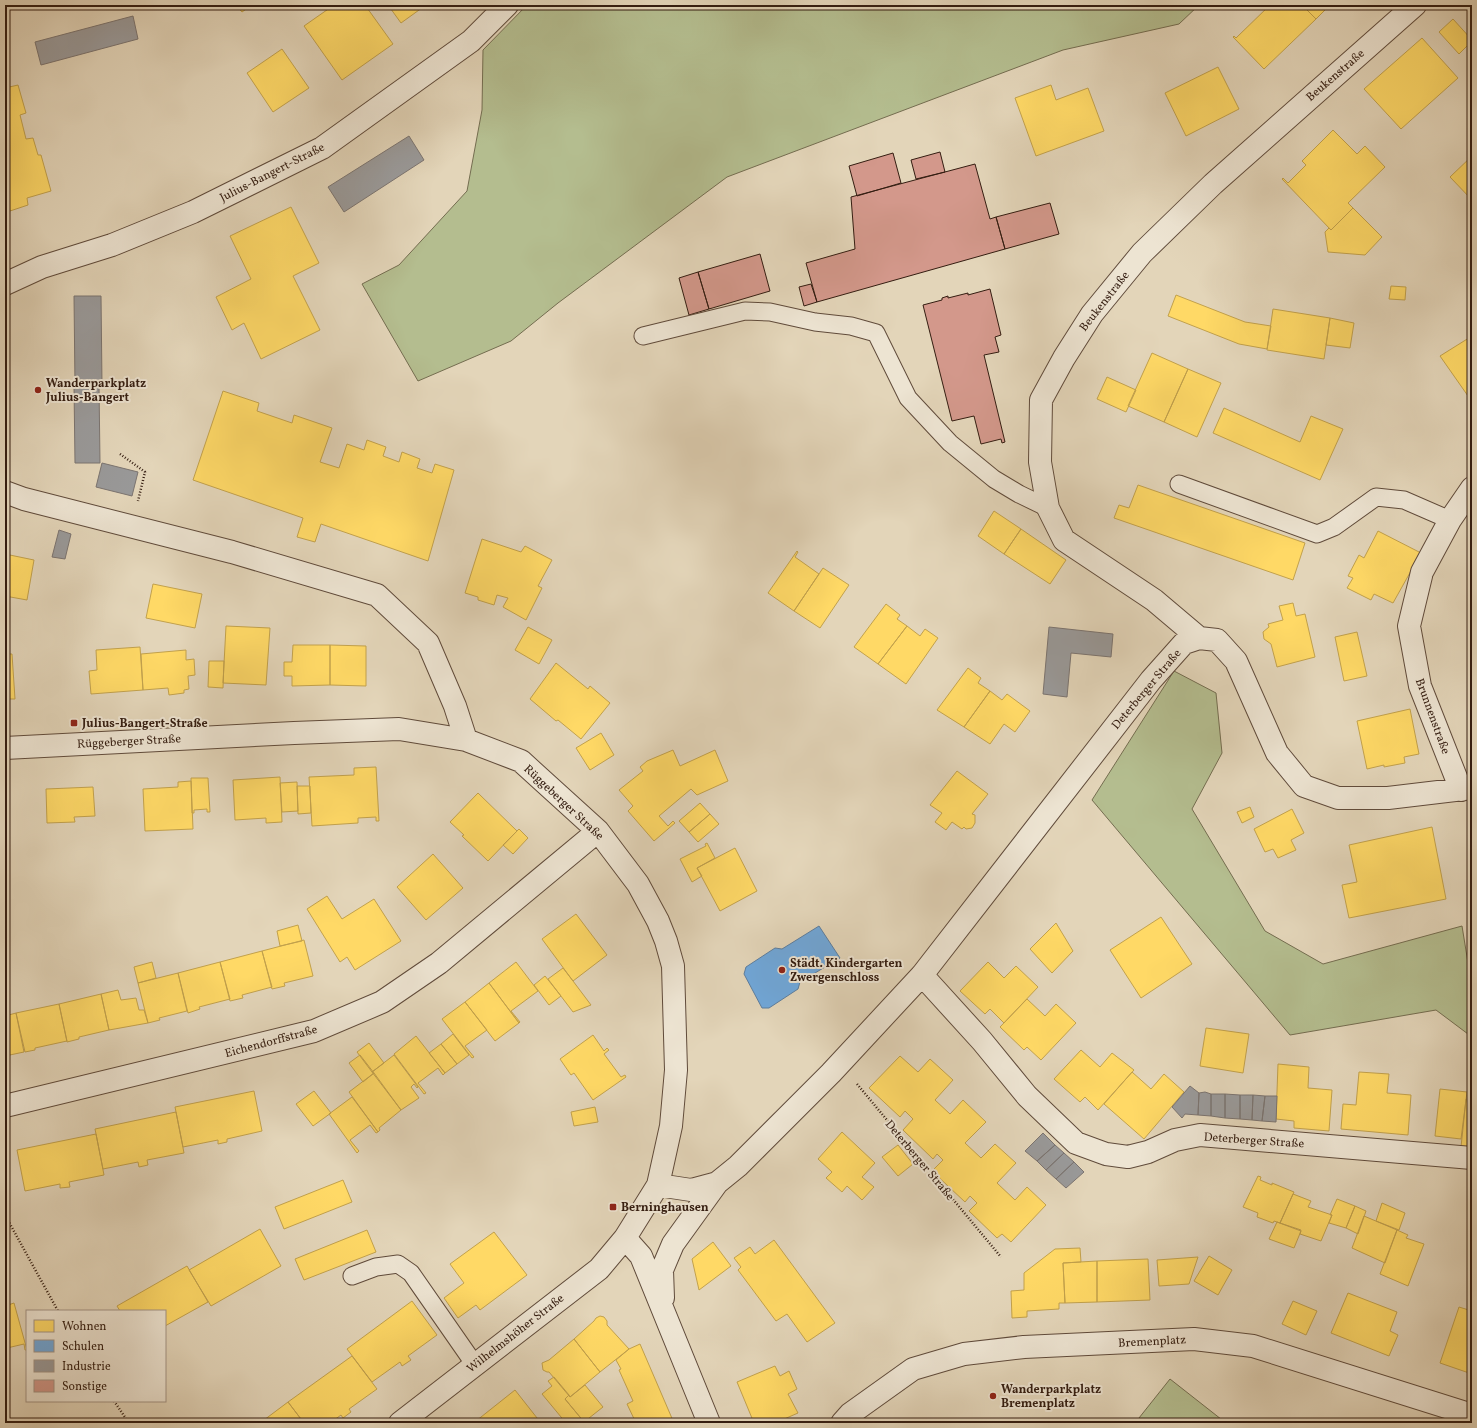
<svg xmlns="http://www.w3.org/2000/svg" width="1477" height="1428" font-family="Vollkorn,serif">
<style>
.green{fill:#b4bd8f;stroke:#746d50}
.homes{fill:#ffd966;stroke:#c2a14c}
.schools{fill:#6fa8dc;stroke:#5d7e9f}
.industry{fill:#999;stroke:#7b7470}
.building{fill:#d3988b;stroke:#341d11}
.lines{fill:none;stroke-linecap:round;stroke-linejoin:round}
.lane-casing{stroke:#604b3b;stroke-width:19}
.street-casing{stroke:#604b3b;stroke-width:24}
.path{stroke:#341d11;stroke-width:2.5;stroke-dasharray:1 2;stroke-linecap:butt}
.lane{stroke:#ede4d2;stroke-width:17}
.street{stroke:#ede4d2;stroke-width:22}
.poi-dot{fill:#8f2418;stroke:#ede4d2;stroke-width:1.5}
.labels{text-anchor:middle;stroke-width:4;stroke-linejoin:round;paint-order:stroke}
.street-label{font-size:12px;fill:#341d11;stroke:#ede4d2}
.poi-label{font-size:12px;font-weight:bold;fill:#341d11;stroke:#ede4d2;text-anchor:start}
</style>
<rect width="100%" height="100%" fill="#e3d5b9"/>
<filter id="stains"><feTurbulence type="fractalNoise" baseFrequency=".005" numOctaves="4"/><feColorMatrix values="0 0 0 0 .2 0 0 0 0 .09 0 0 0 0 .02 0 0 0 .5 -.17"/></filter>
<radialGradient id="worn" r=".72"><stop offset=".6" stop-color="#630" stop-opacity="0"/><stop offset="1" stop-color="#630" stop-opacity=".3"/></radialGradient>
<!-- green -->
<path class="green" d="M527 5H1199L1179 24 1063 50 727 177 558 303 511 341 418 381 362 284 399 265 467 191 482 110 483 50Z
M1174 671 1216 693 1222 753 1192 809 1265 931 1323 964 1462 926 1468 963 1472 962V1037L1436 1010 1290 1035 1092 800Z
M1170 1379 1226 1423H1135Z"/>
<!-- homes -->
<path class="homes" d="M236 5H252L242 12Z
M334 5H365L393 44 342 80 304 26Z
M388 5H426L401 23Z
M1270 5H1302L1316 19 1264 69 1233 37 1234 36 1236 38Z
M1302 5H1325L1327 8 1316 19Z
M1453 19 1472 40V41L1459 54 1439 32Z
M1422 38 1458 78 1401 129 1364 89Z
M282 49 309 88 273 112 247 73Z
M1218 67 1239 109 1186 136 1165 93Z
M18 85 26 113 20 115 26 139 33 138 38 155H41L51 191 27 198 28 205 10 211 5 193V88Z
M1051 85 1056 100 1088 88 1104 131 1036 156 1015 98Z
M1333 130 1357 154 1365 146 1385 167 1348 203 1353 208 1331 230 1282 179 1283 178 1288 183 1306 165 1302 161Z
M1472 156V200L1450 177Z
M291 207 319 263 293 276 320 330 261 359 244 323 232 330 216 297 251 279 230 236Z
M1353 208 1382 237 1365 255 1328 252 1325 232 1329 228 1331 230Z
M1391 286 1406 287 1405 300 1389 299Z
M1176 295 1245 322 1271 326 1267 349 1239 344 1168 316Z
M1273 309 1330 318 1324 359 1267 350Z
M1330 318 1354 323 1350 348 1326 345Z
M1472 336V393L1468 396 1440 356Z
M1152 353 1188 369 1164 422 1128 406Z
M1188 369 1221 383 1197 437 1164 422Z
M1107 377 1136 390 1126 412 1097 399Z
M223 391 259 403 257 411 292 423 294 415 332 428 320 462 339 468 347 444 364 450 367 440 386 447 383 456 399 462 402 452 420 459 417 468 432 473 435 464 454 470 428 561 321 524 315 542 297 537 303 518 193 480Z
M1224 408 1300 442 1311 416 1343 429 1320 480 1213 433Z
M1138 485 1305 543 1293 580 1114 518 1119 505 1129 508Z
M994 511 1021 529 1004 554 978 536Z
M1021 529 1066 560 1050 584 1004 554Z
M1378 531 1421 553 1393 603 1374 594 1371 600 1347 588 1353 578 1348 576 1359 555 1364 558Z
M482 539 521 552 525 546 552 560 538 586 542 588 526 620 503 607 508 598 497 595 494 605 478 600V597L465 593Z
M797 551 798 552 795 557 819 574 794 611 768 593Z
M5 554 34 560 27 600 5 596Z
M823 568 849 585 820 628 794 611Z
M153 584 202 594 195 628 146 618Z
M1293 603 1296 616 1305 614 1315 657 1277 667 1271 644 1264 639 1263 632 1269 627 1268 624 1283 620 1279 606Z
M886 604 900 615 897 619 907 626 878 664 854 647Z
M226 626 270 628 266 685 223 683Z
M907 626 920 636 925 629 938 638 906 684 878 664Z
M528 627 552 640 539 664 515 650Z
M1357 632 1367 676 1344 681 1335 637Z
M293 645H330V685L292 686V676H284V662H292Z
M330 645 366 646V686L330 685Z
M140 647 143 690 91 694 89 671 97 670 96 650Z
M186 650V660L194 659 195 675 188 676 189 689 184 690V693L169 695 168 688 143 690 141 654Z
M5 654H12L15 699H5Z
M209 661H224L223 688 208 687Z
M556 663 588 689 590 686 610 703 581 739 558 720 556 721 530 699Z
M968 668 981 678 978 683 990 691 964 727 937 710Z
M990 691 1002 700 1007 694 1030 711 1015 732 1004 724 990 744 964 727Z
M1410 709 1419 754 1404 757 1405 763 1384 767V765L1367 769 1357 721Z
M601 733 614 755 590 770 576 748Z
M673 750 680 766 715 750 728 781 697 795 691 789 659 816 668 826 673 821 675 823 654 841 628 811 633 806 619 790 643 771 640 767 647 761Z
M376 767 379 821H376V817L358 818V823L312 826 309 777 354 775V768Z
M957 771 988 794 972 814 975 815V823L972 828 966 829 964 827 962 829 952 822 946 830 935 822 942 813 930 805Z
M280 777 282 822 266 823V818L235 820 233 780Z
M191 778H208L210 812H207V809L194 810V813H192Z
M191 781 193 829 145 831 143 789 178 787V782Z
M297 782 298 811 282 812 280 783Z
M297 786H310L311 813 298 814Z
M93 787 95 816 74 817 75 822 47 823 46 789Z
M478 793 517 831 488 861 462 836 464 835 450 822Z
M700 803 710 814 689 832 679 821Z
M1250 807 1254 817 1242 823 1237 812Z
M1292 809 1304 833 1291 840 1296 850 1278 858 1273 849 1265 852 1254 829Z
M710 814 719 824 698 842 689 832Z
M1432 827 1446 899 1349 918 1342 885 1357 882 1349 845Z
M519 829 528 838 513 854 503 845Z
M707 843 715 858 697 868 702 876 692 882 680 859 706 846 705 844Z
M735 848 757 891 720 911 697 868Z
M433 854 463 888 426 920 397 887Z
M327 896 342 919 374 899 401 941 355 970 347 957 340 962 307 909Z
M576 914 607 955 573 981 542 939Z
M1161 917 1192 964 1141 998 1110 950Z
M1056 923 1073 951 1052 973 1030 949Z
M298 925 302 941 280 946 277 931Z
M304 940 313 976 284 983 285 986 272 989 262 951Z
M262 951 272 987 242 995 243 998 230 1001 220 962Z
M152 962 156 978 138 983 134 967Z
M220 962 230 999 199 1007 200 1009 188 1013 178 973Z
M516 962 538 991 511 1011 520 1022 519 1023 489 983Z
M988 962 1004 978 1016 966 1038 987 1004 1023 990 1009 985 1014 960 991Z
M563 968 573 981 591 1005 573 1012 548 979Z
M178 973 187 1011 159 1018 160 1020 148 1023 138 983Z
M545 976 561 996 549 1005 534 985Z
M489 983 519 1023 495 1041 465 1002Z
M118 990 121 1000 136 998 139 1010H144L148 1023 109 1030 101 994Z
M101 994 109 1030 79 1037V1039L67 1042 59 1004Z
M1027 999 1045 1016 1056 1004 1076 1023 1041 1060 1027 1047 1024 1050 1000 1027Z
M465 1002 487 1030 465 1046 474 1057 472 1058 442 1019Z
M59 1004 67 1041 35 1048V1050L25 1052 16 1013Z
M16 1013 24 1052 5 1056V1016Z
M1206 1028 1249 1034 1243 1073 1200 1066Z
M453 1034 469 1055 457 1064 441 1044Z
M593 1035 604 1051 607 1048 609 1050 604 1054 621 1077 625 1075 626 1077 593 1100 574 1073 571 1075 560 1059Z
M416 1036 445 1073 443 1075 438 1068 418 1083 426 1093 424 1094 394 1054Z
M369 1043 384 1063 372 1072 357 1052Z
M441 1044 457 1064 445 1073 429 1053Z
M1081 1050 1100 1067 1112 1053 1134 1070 1098 1110 1085 1097 1080 1102 1054 1079Z
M360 1055 374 1073 363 1082 349 1063Z
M394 1055 418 1087 417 1088 414 1084 411 1087 419 1098 401 1110 372 1072Z
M900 1056 918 1072 930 1059 953 1080 935 1100 950 1114 963 1100 986 1122 965 1143 981 1158 995 1144 1016 1163 997 1183 1015 1200 1027 1187 1046 1205 1011 1242 1002 1234 997 1238 969 1211 977 1203 970 1196 965 1202 932 1171 943 1160 937 1154 933 1159 903 1130 913 1119 905 1111 900 1117 869 1088Z
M1278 1064 1309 1067 1308 1088 1332 1090 1329 1131 1294 1128V1121L1276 1119Z
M1132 1072 1151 1089 1164 1074 1184 1092 1144 1139 1104 1104Z
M1359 1072 1389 1074 1387 1093 1411 1095 1408 1135 1341 1129 1343 1104 1356 1105Z
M374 1073 401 1110 379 1128 380 1130 378 1132 349 1092Z
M1440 1089 1467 1092 1461 1139 1435 1136Z
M254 1091 262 1131 227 1139V1142L218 1144V1140L183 1147 175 1107Z
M314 1091 331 1113 313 1126 296 1104Z
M352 1097 378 1132 376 1133 370 1125 350 1140 359 1151 357 1153 329 1114Z
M1466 1099 1472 1100V1148L1461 1147Z
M595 1107 598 1122 574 1126 571 1112Z
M176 1112 184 1153 147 1160 148 1165 139 1167 138 1162 103 1169 95 1129Z
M842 1132 875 1163 862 1177 874 1187 862 1200 847 1186 842 1192 826 1178 832 1172 818 1159Z
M96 1134 104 1175 69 1182 70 1187 60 1188V1184L25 1191 17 1150Z
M898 1145 913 1164 898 1176 882 1157Z
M1258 1176 1261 1177 1260 1180 1272 1185V1183L1294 1192 1280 1223 1274 1221 1273 1223 1257 1217 1258 1213 1243 1207Z
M343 1180 352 1202 284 1229 275 1207Z
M1293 1194 1311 1201 1308 1207 1332 1215 1321 1241 1300 1234 1301 1230 1280 1223Z
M1337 1199 1355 1206 1346 1228 1329 1223 1332 1215H1330Z
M1382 1203 1405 1213 1399 1230 1376 1221Z
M1355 1206 1366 1211 1358 1234 1346 1228Z
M1364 1216 1397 1230 1385 1263 1352 1248Z
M1277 1222 1301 1231 1294 1248 1269 1239Z
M260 1229 281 1266 211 1306 189 1270Z
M367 1230 376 1252 304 1280 295 1259Z
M1397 1230 1408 1235 1406 1238 1424 1244 1408 1286 1380 1274Z
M494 1232 527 1275 480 1310 476 1305 458 1318 444 1298 464 1283 450 1264Z
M774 1240 835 1323 807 1342 787 1314 776 1321 738 1270 741 1267 734 1258 750 1247 755 1254Z
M713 1242 731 1266 699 1290 692 1259Z
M1080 1248 1081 1262 1063 1263 1065 1303H1059V1309L1027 1311V1317L1012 1318 1011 1291 1024 1290V1273L1055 1249Z
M1209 1256 1232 1270 1218 1295 1194 1281Z
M1198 1257 1189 1284 1159 1286 1157 1260Z
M1148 1259 1150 1300 1097 1302V1261Z
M1097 1261V1302L1065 1303 1063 1263Z
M187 1266 208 1302 165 1326V1311H120L117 1306Z
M5 1292 8 1305 14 1303 27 1350H25L24 1344 7 1348 9 1354H8L6 1349H5Z
M1348 1293 1397 1312 1390 1331 1398 1335 1389 1356 1331 1333Z
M412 1301 437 1335 408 1356 411 1360 402 1366 400 1362 372 1382 347 1349Z
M1293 1301 1317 1311 1306 1335 1282 1324Z
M1459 1307 1472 1311V1374L1440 1363Z
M600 1316 604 1317 607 1321V1325L629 1349 600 1372 574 1339 594 1321 596 1318Z
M574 1339 600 1372 570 1397 549 1372H547L543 1370 542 1363 549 1360Z
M640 1344 674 1423H636L627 1404 633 1401 619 1370 621 1369 616 1360 629 1349Z
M352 1356 377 1389 349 1409 351 1412 343 1418 341 1415 330 1423H304L288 1402Z
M775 1366 780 1376 789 1371 797 1389 788 1394 798 1413 775 1423H754L737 1382Z
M554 1377 569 1395 565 1399 585 1423H566L542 1394 552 1386 548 1381Z
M585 1385 603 1407 584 1422 565 1399 569 1395 570 1397Z
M515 1390 541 1423H477L476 1421Z
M288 1402 304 1423H260Z"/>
<!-- schools -->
<path class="schools" d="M819 926 840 958 800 982 798 989 769 1008H762L744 974 746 967 775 948 782 949Z"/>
<!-- industry -->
<path class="industry" d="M26 5H37L26 8Z
M133 16 138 39 41 65 35 42Z
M409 136 424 160 344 212 328 187Z
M74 296H101L102 385 75 386Z
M74 386H99L100 463H75Z
M102 463 138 472 132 496 96 487Z
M59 530 71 534 65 559 52 557Z
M1049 627 1113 634 1111 657 1071 653 1067 697 1043 694Z
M1190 1086 1199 1093 1198 1115 1185 1114 1182 1118 1172 1107Z
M1205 1092 1211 1094V1116L1198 1115 1199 1093Z
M1211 1094H1225V1118L1211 1116Z
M1225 1094 1240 1095V1119L1225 1118Z
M1240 1095H1253L1252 1120 1240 1119Z
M1253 1095 1265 1096 1262 1121 1252 1120Z
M1265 1096H1277L1276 1122 1262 1121Z
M1043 1133 1055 1145 1037 1161 1025 1151Z
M1055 1145 1064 1153 1046 1170 1037 1161Z
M1064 1153 1074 1162 1056 1179 1046 1170Z
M1074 1162 1084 1172 1066 1188 1056 1179Z"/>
<!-- building -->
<path class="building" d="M940 152 945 172 916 179 911 160Z
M893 153 901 183 857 196 849 166Z
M975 164 990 219 996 217 1005 249 817 302 806 263 855 249 851 197Z
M1050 203 1059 234 1005 249 996 217Z
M760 254 770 291 709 309 698 272Z
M698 272 709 309 689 315 679 278Z
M811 284 817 302 804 306 799 287Z
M990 289 1001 335 995 337 999 352 984 355 1005 442 1002 443 1001 439 981 444 974 416 952 421 923 305 942 300V298L948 296V298L968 293V295Z"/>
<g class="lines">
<defs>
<path id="lane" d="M643 336 745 311 770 312 815 322 851 326 876 333 908 398 950 443 994 479 1019 494 1048 508
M1179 484 1317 534 1334 527 1376 497 1404 500 1450 520
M352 1276 376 1267 398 1264 411 1273 475 1365"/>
<path id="street" d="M5 284 42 267 112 245 193 212 322 148 471 41 507 5
M5 492 24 499 232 552 377 595 428 643 455 706 466 740
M1199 638 1154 600 1064 540 1048 508 1040 462 1041 400 1064 358 1092 314 1142 253 1213 184 1415 5
M5 748 294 733 399 729 466 740 521 761 598 831 638 884 658 921 666 941 673 966 676 1070 671 1126 658 1185 625 1238 599 1269 400 1423
M1461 790 1420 686 1409 626 1422 572 1450 520 1472 488
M922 975 982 1041 1027 1096 1076 1143 1106 1154 1128 1157 1148 1152 1175 1140 1200 1135 1472 1158
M5 1106 314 1031 382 1002 439 963 598 831
M658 1185 691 1190 717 1183 738 1166 831 1073 922 975 1151 680 1184 643 1199 638 1217 640 1236 661 1277 753 1304 786 1338 798H1388L1472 788
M625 1238 641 1256 709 1423
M663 1298 662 1270 673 1244 717 1183
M842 1423 850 1414 913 1369 964 1354 1024 1347 1194 1339 1253 1346 1472 1415"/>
</defs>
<!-- lane casing -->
<use href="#lane" class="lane-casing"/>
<!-- street casing -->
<use href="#street" class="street-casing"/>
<!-- path -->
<path class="path" d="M120 454 145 472 138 501
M857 1084 1001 1257
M5 1215 58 1311
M114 1401 129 1423"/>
<!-- lane -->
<use href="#lane" class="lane"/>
<!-- street -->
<use href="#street" class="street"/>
</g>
<!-- markers -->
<g class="poi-dot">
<circle cx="38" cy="390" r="4"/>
<rect x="70" y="719" width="8" height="8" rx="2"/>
<circle cx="782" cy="970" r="4"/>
<rect x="609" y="1203" width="8" height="8" rx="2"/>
<circle cx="993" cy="1396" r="4"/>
</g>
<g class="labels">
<!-- street labels -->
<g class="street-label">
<text transform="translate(1335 75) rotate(-41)" y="4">Beukenstraße</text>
<text transform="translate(272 172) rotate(-27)" y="4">Julius-Bangert-Straße</text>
<text transform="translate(1104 301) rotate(-52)" y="4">Beukenstraße</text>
<text transform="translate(1146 689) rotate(-50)" y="4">Deterberger Straße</text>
<text transform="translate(1433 716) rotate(70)" y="4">Brunnenstraße</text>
<text transform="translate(129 741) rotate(-3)" y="4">Rüggeberger Straße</text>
<text transform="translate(564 802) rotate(43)" y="4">Rüggeberger Straße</text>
<text transform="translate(271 1041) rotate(-15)" y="4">Eichendorffstraße</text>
<text transform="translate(1254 1140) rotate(4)" y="4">Deterberger Straße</text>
<text transform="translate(920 1160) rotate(50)" y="4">Deterberger Straße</text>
<text transform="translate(515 1333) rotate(-38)" y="4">Wilhelmshöher Straße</text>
<text transform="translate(1152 1341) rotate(-3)" y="4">Bremenplatz</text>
</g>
<!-- poi labels -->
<g class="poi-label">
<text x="46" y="387">Wanderparkplatz<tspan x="46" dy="14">Julius-Bangert</tspan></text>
<text x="82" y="727">Julius-Bangert-Straße</text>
<text x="790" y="967">Städt. Kindergarten<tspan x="790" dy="14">Zwergenschloss</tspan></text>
<text x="621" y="1211">Berninghausen</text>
<text x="1001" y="1393">Wanderparkplatz<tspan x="1001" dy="14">Bremenplatz</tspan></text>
</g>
</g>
<!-- margin -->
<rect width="1477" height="1428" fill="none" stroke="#e3d5b9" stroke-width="20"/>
<rect x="6" y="6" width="1465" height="1416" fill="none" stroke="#341d11" stroke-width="2"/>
<rect x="10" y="10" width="1457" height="1408" fill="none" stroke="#341d11"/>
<!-- legend -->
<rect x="26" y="1310" width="140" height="92" fill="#ede4d2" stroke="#a39485"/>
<rect x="34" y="1320" width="20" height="12" fill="#ffd966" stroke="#a39485"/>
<text x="62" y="1330" font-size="12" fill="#341d11">Wohnen</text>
<rect x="34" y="1340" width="20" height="12" fill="#6fa8dc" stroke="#a39485"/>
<text x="62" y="1350" font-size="12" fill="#341d11">Schulen</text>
<rect x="34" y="1360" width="20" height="12" fill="#999999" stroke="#a39485"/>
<text x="62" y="1370" font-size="12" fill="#341d11">Industrie</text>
<rect x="34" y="1380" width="20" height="12" fill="#d3988b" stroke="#a39485"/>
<text x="62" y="1390" font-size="12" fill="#341d11">Sonstige</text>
<rect width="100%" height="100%" filter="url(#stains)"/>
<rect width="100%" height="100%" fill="url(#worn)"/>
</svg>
